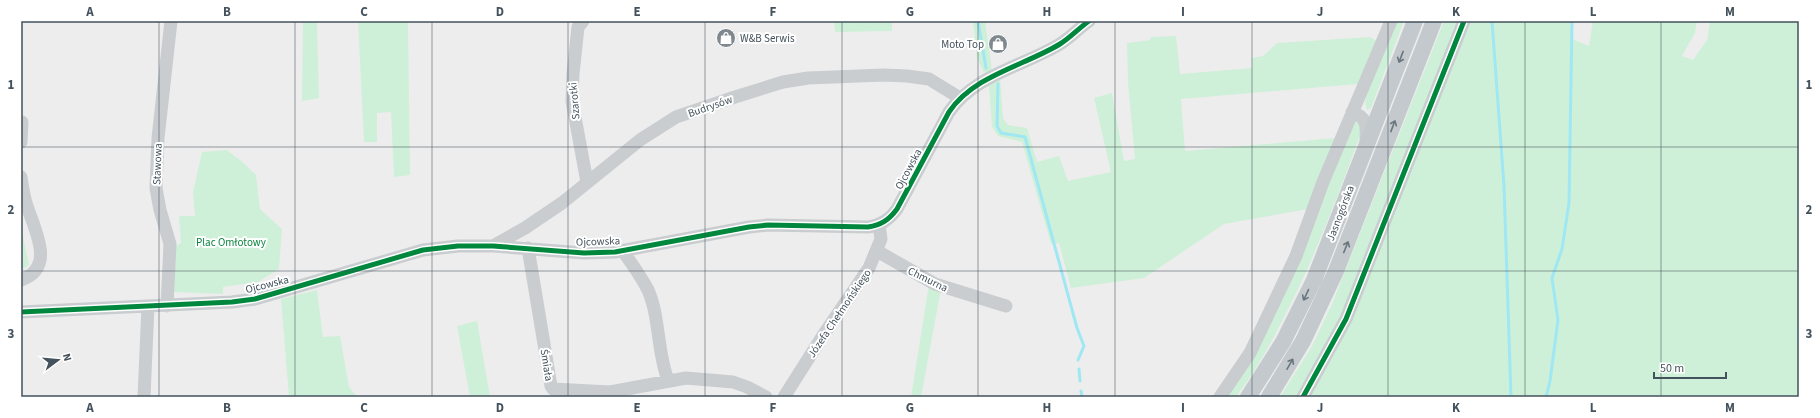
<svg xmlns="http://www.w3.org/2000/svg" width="1820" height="418" font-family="'Source Sans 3',sans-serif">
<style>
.green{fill:#cef0d8}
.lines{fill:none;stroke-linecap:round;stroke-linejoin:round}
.stream{stroke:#9fe7f3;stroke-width:3}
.minor{stroke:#c9cdcf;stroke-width:13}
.major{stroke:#c4c9cd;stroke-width:16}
.cycleway-casing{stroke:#fff;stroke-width:8}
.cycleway{stroke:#00873e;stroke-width:5}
.oneway{stroke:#6a767e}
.grid{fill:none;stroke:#43525c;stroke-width:1;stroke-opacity:0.55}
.labels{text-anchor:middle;stroke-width:4;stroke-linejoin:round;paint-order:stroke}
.poi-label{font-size:11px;fill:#43525c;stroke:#fff;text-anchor:start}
.street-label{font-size:11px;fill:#43525c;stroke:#fff}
.park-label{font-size:11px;fill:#0d843f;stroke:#fff}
.neatline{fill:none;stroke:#43525c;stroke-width:1.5}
.grid-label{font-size:13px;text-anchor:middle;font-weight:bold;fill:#43525c}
</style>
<rect width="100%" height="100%" fill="#eeeded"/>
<!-- green -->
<path class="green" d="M303 21H317L319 98 302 101Z
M358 21H408L410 175 394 177 391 112 377 113V142H364Z
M834 21H892V31L835 32Z
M973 21H985L992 70 984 73 977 57Z
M1396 21H1404L1371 108 1367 110 1365 103 1366 94Z
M1444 21H1459L1354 296 1300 397H1280L1312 346 1332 304Z
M1467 21H1570L1572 39 1589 46 1593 21H1697L1695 33 1682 56 1693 60 1707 40 1710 21H1799V397H1308Z
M1176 36 1180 74 1252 68V58L1263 56 1277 43 1370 37 1377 41 1358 84 1181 99 1185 151 1335 138 1308 209 1224 224 1144 278 1071 288 1059 243 1051 244 1022 142 998 136 992 127 989 85 1000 77 1003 118 1008 125 1027 128 1037 162 1059 156 1068 181 1111 172 1094 98 1112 93 1124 161 1135 159 1128 83 1127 43 1150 40 1151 37Z
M1354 119 1360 120 1361 133C1337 199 1312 265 1279 327 1267 351 1253 375 1236 397H1225Z
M227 150 245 164 256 175 260 209 282 229 279 269 258 282 223 287V294L174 292 176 246 181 243 179 216H195L193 192 202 152Z
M21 226 29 265 21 270Z
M929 284 941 289 921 397H911Z
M317 290 323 337 340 336 349 387 357 397H372H289L281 299Z
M477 321 490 397H470L457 326Z"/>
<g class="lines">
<!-- stream -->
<path class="stream" d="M978 21 986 68
M1492 21 1504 186 1511 397
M998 84 997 126 1001 133 1025 137 1077 328 1084 346 1078 360
M1079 369 1080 381
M1081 391 1082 397
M1546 397 1550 381 1558 320 1552 278 1562 249 1569 203 1572 21"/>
<!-- minor -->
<path class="minor" d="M583 21 578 27 573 74 572 101 587 182
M1352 112C1369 118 1366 127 1366 143
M21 142 22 122
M21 177C22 184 23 191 25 199 31 224 59 267 21 280
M493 246 525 228 562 203 640 140 676 117 735 97 783 82 808 78 884 75 907 76 929 79 960 98
M528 248 551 386 553 389 610 392 686 378 733 382 747 387 766 397
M623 251C631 263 641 276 648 290 660 317 657 352 668 380
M877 251 935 284 1006 306
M167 306 170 244 160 210 156 188 158 138 171 21
M21 312 232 302 255 299 423 250 458 246H493L584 253 615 252 749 227 768 225 868 227C881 225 889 220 897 209L949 112C974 75 1024 66 1060 44 1070 38 1079 28 1089 21
M144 397 148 306
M784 397 822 337 869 268 881 239 879 225
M1220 397 1250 353 1296 256 1323 182 1391 21
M1303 397 1346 319 1464 21"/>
<!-- major -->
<path class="major" d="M1248 397 1283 342 1314 280 1415 21
M1269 397 1303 341 1336 271 1434 21"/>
<defs>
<path id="cycleway" d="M21 312 232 302 255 299 423 250 458 246H493L584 253 615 252 749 227 768 225 868 227C881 225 889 220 897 209L949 112C974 75 1024 66 1060 44 1070 38 1079 28 1089 21
M1303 397 1346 319 1464 21"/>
</defs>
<!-- cycleway casing -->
<use href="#cycleway" class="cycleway-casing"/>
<!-- cycleway -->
<use href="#cycleway" class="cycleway"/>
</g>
<!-- one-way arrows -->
<defs><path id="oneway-shaft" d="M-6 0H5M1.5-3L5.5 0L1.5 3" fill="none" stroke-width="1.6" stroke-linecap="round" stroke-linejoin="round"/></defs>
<g class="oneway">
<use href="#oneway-shaft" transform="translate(1401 57) rotate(111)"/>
<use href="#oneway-shaft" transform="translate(1393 126) rotate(-69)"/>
<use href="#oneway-shaft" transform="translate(1346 247) rotate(-68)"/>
<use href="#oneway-shaft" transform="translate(1306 295) rotate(115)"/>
<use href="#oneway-shaft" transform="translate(1290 364) rotate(-60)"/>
</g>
<!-- grid -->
<path class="grid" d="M159 21V397M295 21V397M432 21V397M568 21V397M705 21V397M842 21V397M978 21V397M1115 21V397M1252 21V397M1388 21V397M1525 21V397M1661 21V397M21 147H1799M21 271H1799"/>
<!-- icons -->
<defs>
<symbol id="shop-disc" viewBox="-11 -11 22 22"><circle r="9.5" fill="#7f888f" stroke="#fff"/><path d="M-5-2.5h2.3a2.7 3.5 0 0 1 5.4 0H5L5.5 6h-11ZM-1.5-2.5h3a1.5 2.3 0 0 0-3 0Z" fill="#fff"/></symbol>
</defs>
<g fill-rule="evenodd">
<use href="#shop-disc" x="715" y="27" width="22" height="22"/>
<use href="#shop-disc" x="987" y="33" width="22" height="22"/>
</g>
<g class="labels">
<!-- poi labels -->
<g class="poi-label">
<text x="740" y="42">W&amp;B Serwis</text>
<text x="984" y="48" text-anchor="end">Moto Top</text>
</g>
<!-- street labels -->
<g class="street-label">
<text transform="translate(574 101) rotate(-95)" y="4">Szarotki</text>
<text transform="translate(710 106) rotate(-19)" y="4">Budrysów</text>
<text transform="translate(157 164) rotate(-88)" y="4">Stawowa</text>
<text transform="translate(908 169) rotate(-62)" y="4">Ojcowska</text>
<text transform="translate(1340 213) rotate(-69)" y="4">Jasnogórska</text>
<text transform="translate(598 241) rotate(-2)" y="4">Ojcowska</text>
<text transform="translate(928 279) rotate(26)" y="4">Chmurna</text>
<text transform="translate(267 284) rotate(-14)" y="4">Ojcowska</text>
<text transform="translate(839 313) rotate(-56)" y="4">Józefa Chełmońskiego</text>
<text transform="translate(547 365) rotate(81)" y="4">Śmiała</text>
</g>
<!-- park labels -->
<g class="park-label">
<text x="231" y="246">Plac Omłotowy</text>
</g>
</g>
<!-- border -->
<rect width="1820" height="418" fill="none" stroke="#ffffff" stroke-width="44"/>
<!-- north arrow -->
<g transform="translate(58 360) rotate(74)" stroke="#ffffff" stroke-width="3" paint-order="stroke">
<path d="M0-3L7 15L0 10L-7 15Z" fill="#43525c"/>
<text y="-6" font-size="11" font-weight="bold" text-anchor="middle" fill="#43525c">N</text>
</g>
<!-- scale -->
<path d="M1654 372v6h72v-6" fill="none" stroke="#43525c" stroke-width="2"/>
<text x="1660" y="372" font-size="12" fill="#43525c" stroke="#ffffff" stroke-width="3" paint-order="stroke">50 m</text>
<rect x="22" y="22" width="1776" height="374" class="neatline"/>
<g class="grid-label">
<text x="90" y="16">A</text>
<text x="227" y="16">B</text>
<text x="364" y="16">C</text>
<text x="500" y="16">D</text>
<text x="637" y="16">E</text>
<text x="773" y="16">F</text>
<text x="910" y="16">G</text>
<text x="1047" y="16">H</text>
<text x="1183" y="16">I</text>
<text x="1320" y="16">J</text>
<text x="1456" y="16">K</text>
<text x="1593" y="16">L</text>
<text x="1730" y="16">M</text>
<text x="11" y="89">1</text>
<text x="1809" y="89">1</text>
<text x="11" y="214">2</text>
<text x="1809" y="214">2</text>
<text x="11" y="338">3</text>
<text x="1809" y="338">3</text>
<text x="90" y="412">A</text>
<text x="227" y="412">B</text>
<text x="364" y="412">C</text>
<text x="500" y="412">D</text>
<text x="637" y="412">E</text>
<text x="773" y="412">F</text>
<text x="910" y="412">G</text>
<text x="1047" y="412">H</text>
<text x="1183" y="412">I</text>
<text x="1320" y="412">J</text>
<text x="1456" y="412">K</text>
<text x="1593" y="412">L</text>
<text x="1730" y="412">M</text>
</g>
</svg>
